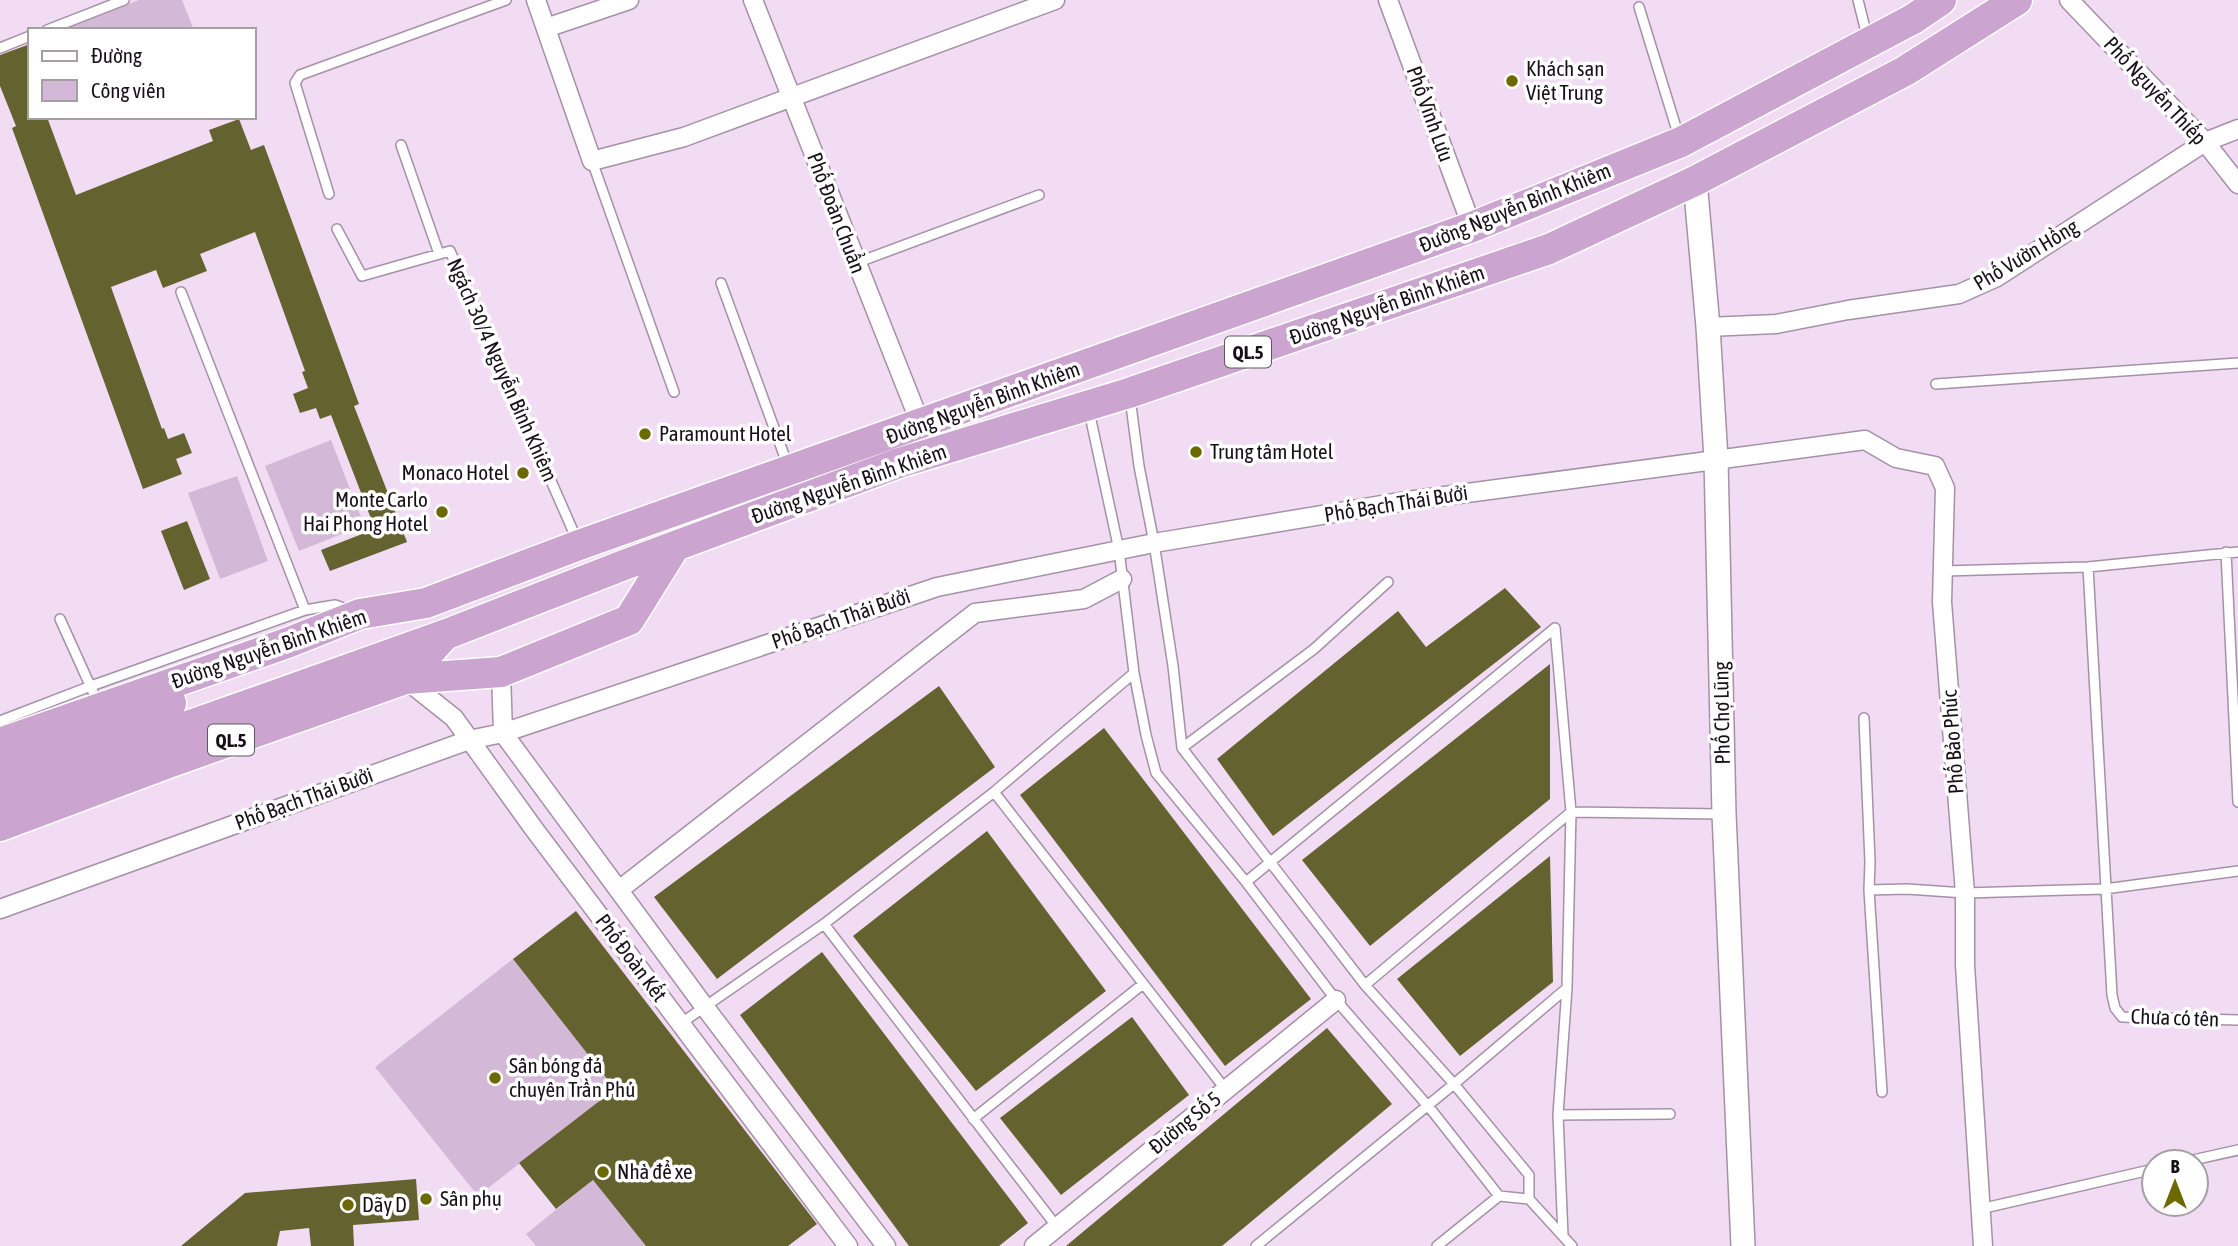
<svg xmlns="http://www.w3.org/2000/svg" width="2238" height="1246" font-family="'Asap Condensed',sans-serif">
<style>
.green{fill:#d4b8d7}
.building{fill:#646330}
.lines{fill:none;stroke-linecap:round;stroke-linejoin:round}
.service-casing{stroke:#a591a7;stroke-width:12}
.minor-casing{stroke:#a591a7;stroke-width:21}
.tertiary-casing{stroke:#a591a7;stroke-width:26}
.trunk-casing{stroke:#fff;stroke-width:33}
.service{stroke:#fff;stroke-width:9}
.minor{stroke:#fff;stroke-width:18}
.tertiary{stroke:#fff;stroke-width:23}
.trunk{stroke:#cca4d0;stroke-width:30}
.poi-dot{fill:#6c6902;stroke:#fff;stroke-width:2.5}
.labels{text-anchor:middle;stroke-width:7;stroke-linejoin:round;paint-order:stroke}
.shield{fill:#fff;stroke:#5d585d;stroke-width:2}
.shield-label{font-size:19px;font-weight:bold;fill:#181018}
.poi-label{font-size:21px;fill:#181018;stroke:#fff;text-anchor:start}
.street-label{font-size:21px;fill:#181018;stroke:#fff}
</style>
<rect width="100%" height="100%" fill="#f2dcf4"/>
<!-- green -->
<path class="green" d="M139 0H182L194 30H61Z
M331 440 364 525 299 551 265 466Z
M237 476 268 561 220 579 188 493Z
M513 959 615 1089 478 1196 375 1067Z
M593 1180 646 1246H536L526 1234Z"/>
<!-- building -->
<path class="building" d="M30 44V117H47L76 195 213 141 209 130 239 119 251 150 264 145 359 404 354 406 407 542 330 571 321 550 375 529 331 415 320 419 316 408 300 413 293 394 308 388 302 372 305 371 255 232 200 254 207 271 163 288 156 270 111 287 162 429 164 428 168 439 184 433 192 453 176 459 182 474 143 489 12 128 16 126 0 86V55Z
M187 521 210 579 184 590 161 531Z
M1505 588 1541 627 1273 836 1217 759 1398 611 1426 647Z
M1550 664V799L1370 946 1302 860Z
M939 686 995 767 717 979 654 897Z
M1104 728 1311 999 1225 1066 1020 795Z
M987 831 1106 991 976 1091 853 936Z
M1550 856 1553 982 1460 1056 1397 979Z
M576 911 817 1224 788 1246H646L593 1180 556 1209 519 1163 615 1089 513 959Z
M822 952 1028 1223 999 1246H909L740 1015Z
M1132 1017 1189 1095 1061 1195 1000 1118Z
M1327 1028 1392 1104 1222 1246H1066Z
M416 1179 419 1220 353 1225 354 1246H311L309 1228 280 1231 277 1246H181L245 1193Z"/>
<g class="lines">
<defs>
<path id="service" d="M1858 0 1867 36
M1639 7 1679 137
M47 30 124 0
M0 48 30 36
M401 145 439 254
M592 161 674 392
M329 194 295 83 300 75 506 0
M337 229 362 276 450 251 577 540
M856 263 1039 195
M721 283 788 466
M181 292 305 610
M1936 384 2238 363
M1130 398 1139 466 1154 543 1173 666 1182 748 1365 985 1454 1084 1529 1175V1199L1572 1246
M1089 411 1119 550 1134 673 1146 735 1156 773 1246 882 1336 1000 1433 1112 1499 1196 1529 1199
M2226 552 2238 802
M2088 567 2112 995 2115 1008 2122 1017 2238 1020
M1943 571 2088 567 2238 552
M60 619 98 703
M1555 628 1571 812 1567 988 1558 1115 1563 1236
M1864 718 1870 862 1869 890
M0 721 91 686 305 610 335 605 349 610
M1182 748 1314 649 1388 582
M994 792 1226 1090
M1246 882 1555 628
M824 924 1057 1227
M1365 985 1571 812 1722 814
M680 1024 824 924 994 792 1134 673
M1882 1092 1869 890 1907 889 1965 893 2105 889 2238 871
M1558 1115 1670 1114
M973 1119 1143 984
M2184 1162 2238 1150
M1980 1209 2154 1169
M1256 1246 1454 1084 1567 988
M1437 1246 1499 1196"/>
<path id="minor" d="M536 0 592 161 684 137 1055 0
M753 0 921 425
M1388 0 1472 227
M2069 0 2205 142 2238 184
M546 28 629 0
M1708 327 1776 324 1848 310 1959 294 1997 277 2205 142 2238 129
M501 672 503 733 704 1006 886 1246
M405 679 454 718 534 829 848 1246
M619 890 975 613 1084 599 1122 579
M0 909 469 740 503 733 937 587 1154 543 1400 502 1865 440 1896 458 1935 466 1945 488 1942 602 1965 893V965L1983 1246
M1034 1246 1336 1000"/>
<path id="tertiary" d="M1695 181 1708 327 1716 459 1724 814 1743 1246"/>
<path id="trunk" d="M405 679 501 672 629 620 675 546
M0 743 287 643 360 614 426 603 579 545 1472 227 1681 142 1913 19 1941 0
M0 770 171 703
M0 801 188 726 447 634 624 565 899 463 1129 393 1549 249 1695 181 1905 71 2017 0
M0 826 171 762 405 679 444 636"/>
</defs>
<!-- service casing -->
<use href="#service" class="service-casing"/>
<!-- minor casing -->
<use href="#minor" class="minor-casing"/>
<!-- tertiary casing -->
<use href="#tertiary" class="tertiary-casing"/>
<!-- trunk casing -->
<use href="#trunk" class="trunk-casing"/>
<!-- service -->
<use href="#service" class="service"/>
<!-- minor -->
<use href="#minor" class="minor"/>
<!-- tertiary -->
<use href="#tertiary" class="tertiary"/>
<!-- trunk -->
<use href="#trunk" class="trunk"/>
</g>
<!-- markers -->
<g class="poi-dot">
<circle cx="1512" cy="81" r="7"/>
<circle cx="645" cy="434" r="7"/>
<circle cx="1196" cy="452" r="7"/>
<circle cx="523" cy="473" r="7"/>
<circle cx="442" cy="512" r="7"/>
<circle cx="495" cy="1078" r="7"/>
<circle cx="603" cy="1172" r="7"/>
<circle cx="426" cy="1199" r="7"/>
<circle cx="348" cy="1205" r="7"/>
</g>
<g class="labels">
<!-- shield labels -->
<g class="shield">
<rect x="1225" y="336.5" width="46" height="31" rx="5"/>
<rect x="208" y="724.5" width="46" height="31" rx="5"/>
</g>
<g class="shield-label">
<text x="1248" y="359">QL.5</text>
<text x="231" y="747">QL.5</text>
</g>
<!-- poi labels -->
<g class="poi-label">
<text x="1526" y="76">Khách sạn<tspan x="1526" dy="24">Việt Trung</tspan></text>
<text x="659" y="441">Paramount Hotel</text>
<text x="1210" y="459">Trung tâm Hotel</text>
<text x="509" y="480" text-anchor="end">Monaco Hotel</text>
<text x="428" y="507" text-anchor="end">Monte Carlo<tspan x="428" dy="24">Hai Phong Hotel</tspan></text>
<text x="509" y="1073">Sân bóng đá<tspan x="509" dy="24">chuyên Trần Phú</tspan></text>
<text x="617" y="1179">Nhà để xe</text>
<text x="440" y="1206">Sân phụ</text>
<text x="362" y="1212">Dãy D</text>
</g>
<!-- street labels -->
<g class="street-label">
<text transform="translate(2155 91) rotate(47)" y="7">Phố Nguyễn Thiếp</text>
<text transform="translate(1430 114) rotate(70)" y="7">Phố Vĩnh Lưu</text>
<text transform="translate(1515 208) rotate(-22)" y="7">Đường Nguyễn Bỉnh Khiêm</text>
<text transform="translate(836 213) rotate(69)" y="7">Phố Đoàn Chuẩn</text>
<text transform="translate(2026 255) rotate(-31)" y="7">Phố Vườn Hồng</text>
<text transform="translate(1387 305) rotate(-19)" y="7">Đường Nguyễn Bình Khiêm</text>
<text transform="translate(502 370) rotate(66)" y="7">Ngách 30/4 Nguyễn Bỉnh Khiêm</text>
<text transform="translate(983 403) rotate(-20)" y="7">Đường Nguyễn Bỉnh Khiêm</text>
<text transform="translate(849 484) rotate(-19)" y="7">Đường Nguyễn Bình Khiêm</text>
<text transform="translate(1396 504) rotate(-9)" y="7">Phố Bạch Thái Bưởi</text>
<text transform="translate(841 619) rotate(-19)" y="7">Phố Bạch Thái Bưởi</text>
<text transform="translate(269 649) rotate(-19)" y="7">Đường Nguyễn Bỉnh Khiêm</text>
<text transform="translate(1722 713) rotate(-91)" y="7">Phố Chợ Lũng</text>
<text transform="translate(1953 742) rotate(-94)" y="7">Phố Bảo Phúc</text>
<text transform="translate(304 799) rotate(-20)" y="7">Phố Bạch Thái Bưởi</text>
<text transform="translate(631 958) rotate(53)" y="7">Phố Đoàn Kết</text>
<text transform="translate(2175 1018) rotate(2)" y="7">Chưa có tên</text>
<text transform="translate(1185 1123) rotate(-39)" y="7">Đường Số 5</text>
</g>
</g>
<!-- legend -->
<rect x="28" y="28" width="228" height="91" fill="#ffffff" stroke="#a39fa3" stroke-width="2"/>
<rect x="42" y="51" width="35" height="10" fill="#ffffff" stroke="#a39fa3" stroke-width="2"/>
<text x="91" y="63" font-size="21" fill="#181018">Đường</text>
<rect x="42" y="80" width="35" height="21" fill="#d4b8d7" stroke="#a39fa3" stroke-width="2"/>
<text x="91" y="98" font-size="21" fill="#181018">Công viên</text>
<!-- north arrow -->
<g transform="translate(2175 1183)"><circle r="33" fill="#ffffff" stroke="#a39fa3" stroke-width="2"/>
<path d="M0-5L12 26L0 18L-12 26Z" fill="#6c6902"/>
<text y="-10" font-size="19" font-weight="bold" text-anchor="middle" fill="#181018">B</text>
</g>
</svg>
